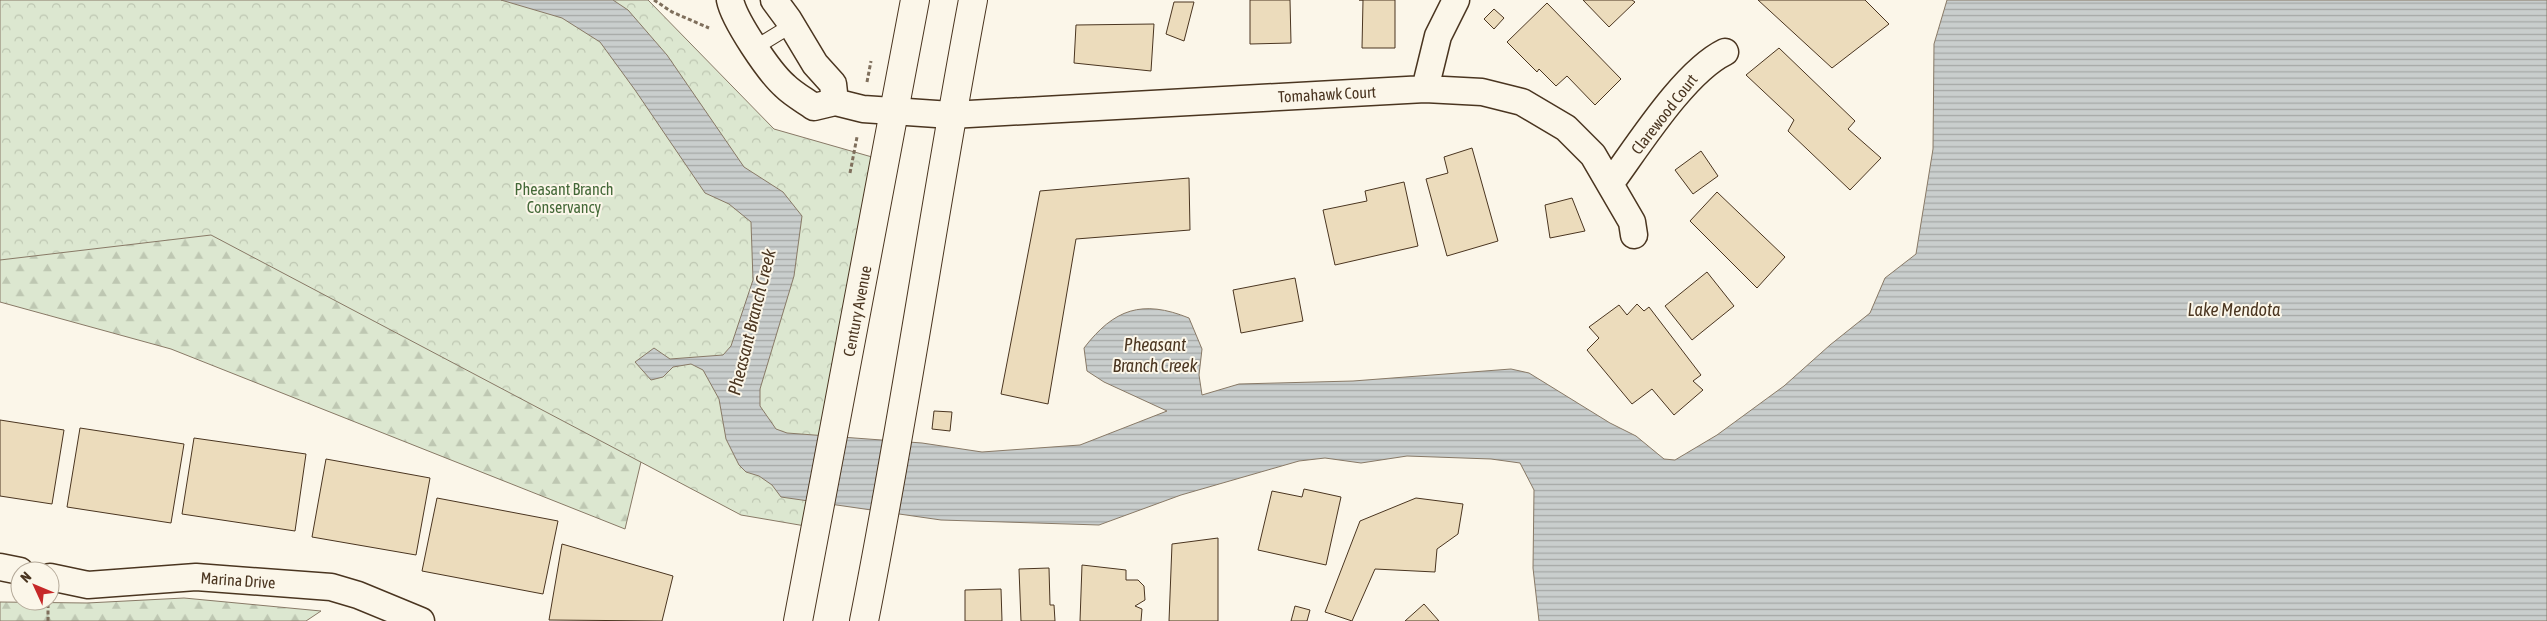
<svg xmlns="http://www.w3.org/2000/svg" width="2547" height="621" font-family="'Asap Condensed',sans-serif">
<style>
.forest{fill:url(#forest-firs);stroke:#887966}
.park{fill:url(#park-crowns);stroke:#887966}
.water{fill:url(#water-rules);stroke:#887966}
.building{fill:#ecdcbc;stroke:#4a3520}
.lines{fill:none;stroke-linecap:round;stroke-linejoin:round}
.service-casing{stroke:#4a3520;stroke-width:16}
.minor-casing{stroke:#4a3520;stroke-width:29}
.secondary-casing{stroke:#4a3520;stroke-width:30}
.path{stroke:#7f6f5c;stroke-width:3;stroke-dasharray:4 2.5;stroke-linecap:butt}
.service{stroke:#fbf6e9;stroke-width:14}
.minor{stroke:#fbf6e9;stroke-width:26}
.secondary{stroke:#fbf6e9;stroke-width:28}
.labels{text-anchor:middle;stroke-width:4;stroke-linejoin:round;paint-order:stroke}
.street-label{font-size:16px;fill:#4a3520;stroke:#fbf6e9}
.park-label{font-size:16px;fill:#436837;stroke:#fbf6e9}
.water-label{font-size:18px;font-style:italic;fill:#4a3520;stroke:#fbf6e9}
</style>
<defs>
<pattern id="forest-firs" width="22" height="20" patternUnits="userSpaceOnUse" patternTransform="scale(1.25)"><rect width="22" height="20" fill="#dce7d0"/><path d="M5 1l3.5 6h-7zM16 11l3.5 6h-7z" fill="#bec7b2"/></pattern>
<pattern id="park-crowns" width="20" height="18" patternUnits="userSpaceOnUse" patternTransform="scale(1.25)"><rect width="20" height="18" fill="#dce7d0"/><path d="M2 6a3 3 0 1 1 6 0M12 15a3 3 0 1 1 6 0" fill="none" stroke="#bec7b2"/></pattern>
<pattern id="water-rules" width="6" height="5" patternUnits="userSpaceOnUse" patternTransform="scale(1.25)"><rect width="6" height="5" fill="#c9cecd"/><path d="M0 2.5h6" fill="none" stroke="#a5a8a6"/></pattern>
</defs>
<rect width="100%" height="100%" fill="#fbf6e9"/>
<!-- forest -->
<path class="forest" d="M0 0 705 193 625 529 171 349 0 302Z
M184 598 321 611 306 621H0V602L87 603Z"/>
<!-- park -->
<path class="park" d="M0 0H648L774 129 886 161 817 528 741 515 211 235 0 260Z"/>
<!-- water -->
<path class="water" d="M501 0H613L628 10 667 55 744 167 783 192 802 216 794 276 760 389V406L776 429 787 433 922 443 982 452 1080 445 1167 411 1104 382 1087 371 1084 348C1114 309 1142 299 1189 318L1202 349 1199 375 1202 395 1239 384 1353 381 1511 369 1529 373 1610 423 1636 436 1664 459 1675 460 1717 435 1784 386 1830 345 1870 313 1885 278 1916 254 1933 149 1934 44 1947 0H2547V621H1539L1533 568 1534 490 1520 463 1491 459 1407 456 1361 463 1325 458 1299 461 1181 495 1099 525 941 520 781 497 772 485 759 476 746 472 739 465 726 439 719 399 703 370 691 364 673 367 663 377 651 380 635 362 654 348 670 359 723 355 731 346 753 280 751 222 729 204 705 193 635 90 600 42 562 18Z"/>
<!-- building -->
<path class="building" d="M1250 0H1290L1291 43 1250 44Z
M1359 0H1395V48H1362L1363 0Z
M1583 0H1632L1635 2 1609 27Z
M1758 0H1865L1889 24 1832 68Z
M1174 2H1194L1184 41 1166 34Z
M1547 3 1621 79 1595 105 1567 76 1556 86 1539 69 1537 72 1507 42Z
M1494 9 1504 18 1494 29 1484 19Z
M1154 24 1151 71 1074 63 1076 25Z
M1779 48 1855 121 1848 129 1881 158 1850 190 1788 131 1794 120 1746 75Z
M1472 148 1498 241 1447 256 1426 179 1448 173 1444 157Z
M1701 151 1718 176 1693 194 1675 170Z
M1189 178 1190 230 1076 239 1048 404 1001 394 1040 191Z
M1404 182 1418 246 1335 265 1323 210 1367 201 1365 191Z
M1717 192 1785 257 1757 288 1690 221Z
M1572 198 1585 231 1550 238 1545 205Z
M1707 272 1734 306 1692 340 1665 306Z
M1295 278 1303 321 1241 333 1233 290Z
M1637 304 1644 311 1649 307 1701 375 1693 381 1703 390 1674 415 1652 389 1632 404 1587 350 1599 338 1589 327 1619 305 1627 315Z
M934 411 952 412 950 431 932 429Z
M0 420 64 430 52 504 0 496Z
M80 428 184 444 171 523 67 507Z
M194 438 306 454 295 531 182 514Z
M326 459 430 478 416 555 312 537Z
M1304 489 1341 497 1326 565 1258 550 1272 491 1302 497Z
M437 498 558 521 543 594 422 571Z
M1416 498 1463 504 1458 534 1437 549 1435 572 1375 569 1352 621 1325 612 1360 521Z
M1218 538V621H1169L1172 544Z
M562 544 673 576 662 621 549 620Z
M1082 565 1126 570V580H1138L1144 586 1145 600 1135 606 1142 609 1141 621H1080Z
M1049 568 1050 605H1054L1055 621H1021L1019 569Z
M1001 589 1002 621H965V590Z
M1424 604 1439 621H1405Z
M1295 606 1310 610 1307 621H1291Z"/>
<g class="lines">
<defs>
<path id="service" d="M756 47 792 25"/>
<path id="minor" d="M730 0C734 20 769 72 785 86 793 94 804 100 814 107L835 102 863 109 951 115 1425 89 1482 92 1522 102 1566 128 1593 155 1632 222 1634 235
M774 0 788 19 815 64 833 84 835 102
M1425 89 1438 36 1456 0
M1610 184C1638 146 1684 72 1725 52
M0 567 20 571
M50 577 88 585 196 577 331 587 358 595 421 621"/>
<path id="secondary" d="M798 621 915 0
M864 621C905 415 934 207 973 0"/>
</defs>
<!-- service casing -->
<use href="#service" class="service-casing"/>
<!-- minor casing -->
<use href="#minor" class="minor-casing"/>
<!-- secondary casing -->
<use href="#secondary" class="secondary-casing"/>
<!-- path -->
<path class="path" d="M654 0 672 12 709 28
M867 82 871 61
M850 173 857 137
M48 621V604"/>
<!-- service -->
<use href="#service" class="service"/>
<!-- minor -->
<use href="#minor" class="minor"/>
<!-- secondary -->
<use href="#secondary" class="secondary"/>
</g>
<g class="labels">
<!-- street labels -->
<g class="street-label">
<text transform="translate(1327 94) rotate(-3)" y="6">Tomahawk Court</text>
<text transform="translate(1664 114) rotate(-52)" y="6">Clarewood Court</text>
<text transform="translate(857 311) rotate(-79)" y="6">Century Avenue</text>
<text transform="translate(238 580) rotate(4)" y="6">Marina Drive</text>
</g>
<!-- park labels -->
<g class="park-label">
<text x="564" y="195">Pheasant Branch<tspan x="564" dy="18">Conservancy</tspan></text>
</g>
<!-- water labels -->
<g class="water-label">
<text x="2234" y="316">Lake Mendota</text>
<text transform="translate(752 322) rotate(-76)" y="6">Pheasant Branch Creek</text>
<text x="1155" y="351">Pheasant<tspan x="1155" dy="21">Branch Creek</tspan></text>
</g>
</g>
<!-- north arrow -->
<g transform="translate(35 586) rotate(314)"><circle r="24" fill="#fbf6e9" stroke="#b4a999"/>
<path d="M0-4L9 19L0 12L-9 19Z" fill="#c62828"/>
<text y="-8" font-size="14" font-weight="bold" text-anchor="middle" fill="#4a3520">N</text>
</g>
</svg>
